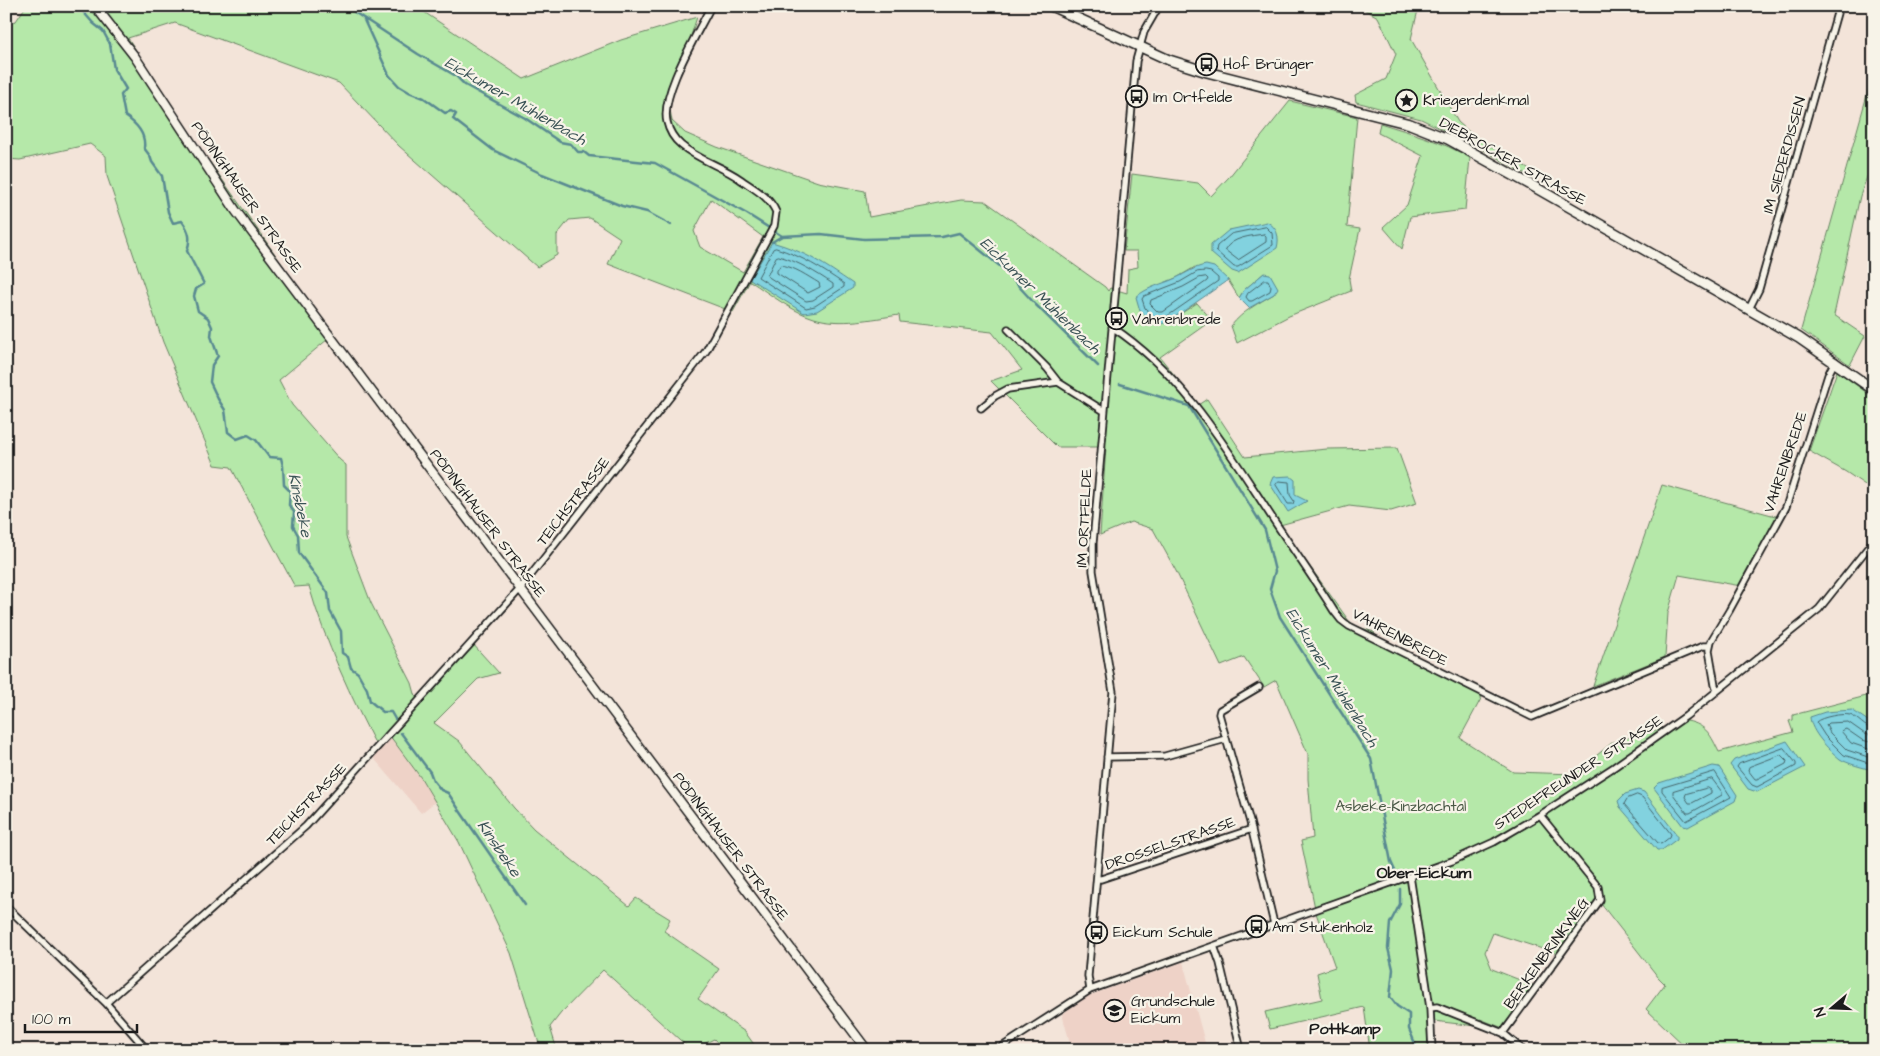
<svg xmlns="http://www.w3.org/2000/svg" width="1880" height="1056" font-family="'Architects Daughter',sans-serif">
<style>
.built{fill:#eed2c7}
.green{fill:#b5e8a9;stroke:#688262;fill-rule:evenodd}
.water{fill:#82d2df;stroke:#598991}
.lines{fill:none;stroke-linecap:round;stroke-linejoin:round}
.shore{stroke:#45656a;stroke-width:1}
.stream{stroke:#598991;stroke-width:2.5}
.minor-casing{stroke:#1c1c1c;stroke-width:9}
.tertiary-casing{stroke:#1c1c1c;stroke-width:11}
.secondary-casing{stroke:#1c1c1c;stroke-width:12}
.minor{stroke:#f7f3e8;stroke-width:5.5}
.tertiary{stroke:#f7f3e8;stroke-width:8}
.secondary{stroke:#f7f3e8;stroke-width:9}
.labels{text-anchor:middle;stroke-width:4.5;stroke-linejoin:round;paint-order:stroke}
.poi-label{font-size:15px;fill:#1c1c1c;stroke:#f7f3e8;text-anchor:start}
.street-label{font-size:15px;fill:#1c1c1c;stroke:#f7f3e8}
.park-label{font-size:15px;fill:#4a5946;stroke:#f7f3e8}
.water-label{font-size:16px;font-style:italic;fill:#3b5356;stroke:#f7f3e8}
.neighbourhood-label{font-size:16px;font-weight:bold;fill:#1c1c1c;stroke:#f7f3e8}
</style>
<rect width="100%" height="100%" fill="#f3e4d9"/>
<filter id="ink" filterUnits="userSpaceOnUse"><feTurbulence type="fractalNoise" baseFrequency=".02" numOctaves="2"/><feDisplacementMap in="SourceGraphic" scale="10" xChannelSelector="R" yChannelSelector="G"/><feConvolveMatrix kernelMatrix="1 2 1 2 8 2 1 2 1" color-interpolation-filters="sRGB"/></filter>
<g filter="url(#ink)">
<!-- built -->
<path class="built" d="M390 736 421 778 435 802 421 813 372 756Z
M1183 962 1207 1050H1174L1172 1042 1148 1050H1072L1062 1014 1088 996Z"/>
<!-- green -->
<path class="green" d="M26 6H415L524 79 621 40 697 17 669 104 672 121 685 133 717 147 818 182 865 191 869 217 961 200 985 201 1105 287 1108 291 1110 288 1127 293 1128 269 1138 267 1137 251H1124L1132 174 1198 183 1211 196 1229 177 1290 101 1357 117 1347 227 1360 229 1349 279 1351 291 1289 316 1237 343 1231 326C1243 311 1257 304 1274 294L1264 273 1244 290 1239 298 1228 280 1195 267 1178 277 1160 285 1168 322 1197 303 1212 320 1160 357 1198 405 1207 399 1245 457 1327 449 1397 448 1417 503 1391 511 1349 506 1280 525 1349 621 1356 626 1374 632 1376 638 1483 695 1460 738 1513 772 1574 774 1613 742 1687 721C1707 725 1711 736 1719 752L1793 732 1789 721 1793 720V715L1874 694V1050H1689L1646 1009 1665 984 1658 977 1598 900 1558 954 1493 933 1485 952 1492 969 1535 986 1503 1028 1480 1019 1476 1026 1434 1021 1427 1022 1428 1050H1370L1364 1007 1270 1029 1265 1012 1322 999 1317 973 1335 967 1316 913 1301 841 1313 838 1308 779V754L1276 680 1264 687 1244 657 1221 666 1176 571 1153 529 1131 522 1100 535 1106 447H1057L991 381 1022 370 992 332 900 322 899 315C872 319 840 326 814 318 791 311 770 294 750 281L733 312 608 264 620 238 590 218 569 220 557 235V255L537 267 399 146 339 83 175 23 128 38 202 151 318 315 328 339 279 380 292 405 340 460 346 465V537L371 603 412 683 417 701 471 642 499 673 478 679 434 723 459 741 514 808 534 829 629 906 636 898 670 919 664 931 719 969 698 999 745 1032 758 1050H724L714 1039 691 1050 603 970 561 1013 550 1027 557 1050H541L511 953 459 842 421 778 390 736 378 749C351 697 325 642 309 586L295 587 231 467 215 465 163 342 107 176 106 156 90 144 20 160 6 159V24L16 21ZM711 199 763 237 743 272 700 247 694 231Z
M1358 6H1419L1411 39 1458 122 1475 137 1533 172 1531 177 1480 148 1421 119 1356 102 1355 95 1386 79 1396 54 1378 17Z
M1874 70V158L1860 196 1834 315 1865 336 1850 365 1801 330Z
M1380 123C1411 133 1442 141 1470 158L1465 210 1410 217 1402 249 1383 227 1407 205 1423 156 1378 133Z
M1837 371 1874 398V491L1846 472 1809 451Z
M1662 485 1779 517 1741 586 1679 575 1668 613 1665 657 1593 686Z"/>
<!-- water -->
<path class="water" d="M1267 222C1277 227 1280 237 1277 248L1238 273 1232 271 1211 253V245L1229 230Z
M772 242C806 252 824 264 853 284V288L817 311 804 313 750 279Z
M1206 265 1214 267 1228 280 1168 322 1157 325 1140 311 1136 297C1147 287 1163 284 1176 278 1187 273 1194 267 1206 265Z
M1264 273 1270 274 1278 288 1274 294 1249 308 1239 298 1244 290Z
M1290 476 1295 480V495L1307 501 1288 512 1270 484 1273 477Z
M1852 710 1874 725V770C1866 769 1846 763 1840 759 1828 749 1811 732 1810 717L1825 712Z
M1787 741 1805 767 1757 792 1748 789 1730 765 1734 760Z
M1713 766 1719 767 1737 795 1735 801 1688 827 1683 826 1654 788 1659 783Z
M1638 790 1644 792 1677 835V839L1662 850H1657L1620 807 1618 801 1625 794Z"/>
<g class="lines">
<!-- shore -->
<path class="shore" d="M1266 227 1272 233 1273 245 1238 267H1234L1216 251 1217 246 1231 234Z
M1264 234 1266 236V242L1238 260 1225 250C1232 237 1251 236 1264 234Z
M776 248C802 256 822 269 844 284V287L815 306 806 308 758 277 773 249Z
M779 256C799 262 815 272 833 284V287L813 300 806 301 767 276 776 257Z
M781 265C795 267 807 276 819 283L820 287 808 293 777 273V271Z
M1206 271 1211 272 1218 278V281L1166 317 1157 319 1145 308 1142 299 1144 296 1180 282 1197 272Z
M1206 277 1208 279 1207 281 1163 312H1158L1150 304 1151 300 1183 287 1199 278Z
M1265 280H1268L1271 287 1270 291 1252 301H1249L1246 297 1248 293Z
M1279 481 1289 482 1290 495 1294 501 1293 504H1288L1276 485Z
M1874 729C1864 728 1859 718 1850 715 1843 713 1821 717 1816 722L1825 736 1844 755 1874 765
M1874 736 1865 734 1848 722 1828 723 1826 725 1830 733 1847 750 1874 759
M1874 743 1862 740 1846 729 1841 731 1851 743 1874 751
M1784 748 1796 763V766L1757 787 1752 785 1737 767 1739 764Z
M1781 755 1787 761 1786 764 1757 779H1755L1748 770 1749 767Z
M1715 772 1731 797 1686 821 1662 791V788Z
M1712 779 1722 792V795L1690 813H1687L1673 794V791Z
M1708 788 1711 790V793L1692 803H1689L1685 797 1686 794Z
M1637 795 1642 797 1671 834 1670 837 1661 844 1658 843 1624 804 1627 799Z"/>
<!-- stream -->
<path class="stream" d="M78 6 93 23 103 31 110 44 114 69 126 89 121 95 125 116C137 124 146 134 144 148L150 156 152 162 162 176 168 212 173 223 182 221C190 232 191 239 187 251L204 284 196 289 194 296 198 311 208 318 212 327 211 336 218 356 212 365 210 382 218 399 225 410 228 432 237 439 248 435 256 440 269 457 281 458 283 466 284 485 290 491 289 505 294 512 293 526 298 535 299 553 328 593 330 611 341 631 342 653 348 657 351 668 358 673 367 689 370 701 383 712H391L395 719
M345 6 418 54 456 76 465 85 525 118 560 142 571 144 578 152H584L589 156 655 163 747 214 782 236 821 234 864 239 942 237 959 233 1001 267 1036 305 1098 366
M364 20 389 75 399 86 409 92 424 98 445 113 451 111 456 114 453 119 493 150 542 174 622 206 647 212 671 225
M772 242 782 236
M1120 384 1189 406 1265 530 1275 571 1270 589 1280 617 1371 759 1391 862 1396 873
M401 733 430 772 433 780 441 790 448 793 460 811 525 905
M1400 889V904L1390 923 1388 948 1393 969 1390 997 1397 1006 1409 1014V1029L1416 1046 1415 1050"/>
<defs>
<path id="minor" d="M1749 309 1759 289 1839 6
M1112 327C1182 373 1226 447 1271 516 1292 548 1314 579 1334 611L1341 620 1349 626 1532 717 1703 646H1709
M1008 329 1047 368 1058 382 1104 411
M981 408 995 396 1008 389 1058 382
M1259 687 1220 710 1219 714 1250 822 1274 924
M1717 691 1715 685 1709 650 1711 641 1729 611 1786 507 1828 375 1835 361
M1107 757 1165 756 1226 739
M1410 876 1430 1008 1432 1050
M1097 879H1101L1252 829
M6 906 106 1003 147 1050
M1214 946 1220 963 1241 1050
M1090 990 1088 976 1113 692 1093 571V543L1136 61 1144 32 1159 6
M106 1003 306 826 520 589 706 351 774 226 776 212C769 196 754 189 740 179 722 166 698 160 681 145 674 139 669 131 667 122 660 94 698 33 711 6
M1430 1008 1437 1007 1503 1033 1523 1050
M1503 1033 1600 900 1598 887 1540 815
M997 1050 1090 990 1410 876 1452 861 1494 842 1540 815 1614 767 1686 716 1819 609 1874 540"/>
<path id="tertiary" d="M95 6 135 57 236 211 867 1050"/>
<path id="secondary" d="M1051 6 1169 60 1207 72 1410 124 1448 139 1531 185 1799 338 1874 390"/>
</defs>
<!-- minor casing -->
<use href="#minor" class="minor-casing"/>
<!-- tertiary casing -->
<use href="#tertiary" class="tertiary-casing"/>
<!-- secondary casing -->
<use href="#secondary" class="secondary-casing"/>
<!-- minor -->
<use href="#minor" class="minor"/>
<!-- tertiary -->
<use href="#tertiary" class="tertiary"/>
<!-- secondary -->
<use href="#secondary" class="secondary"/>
</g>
</g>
<!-- icons -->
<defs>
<symbol id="bus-ring" viewBox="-11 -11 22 22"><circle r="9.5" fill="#f7f3e8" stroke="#1c1c1c" stroke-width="1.5"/><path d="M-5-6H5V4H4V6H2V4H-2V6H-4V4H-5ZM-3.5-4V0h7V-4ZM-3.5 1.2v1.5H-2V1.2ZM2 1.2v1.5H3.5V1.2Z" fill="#1c1c1c"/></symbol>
<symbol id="sight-ring" viewBox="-11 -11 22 22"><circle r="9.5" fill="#f7f3e8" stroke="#1c1c1c" stroke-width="1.5"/><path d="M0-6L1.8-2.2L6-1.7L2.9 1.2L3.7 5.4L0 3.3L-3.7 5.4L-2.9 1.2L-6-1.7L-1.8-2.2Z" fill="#1c1c1c"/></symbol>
<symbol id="school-ring" viewBox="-11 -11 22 22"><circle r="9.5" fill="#f7f3e8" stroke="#1c1c1c" stroke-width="1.5"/><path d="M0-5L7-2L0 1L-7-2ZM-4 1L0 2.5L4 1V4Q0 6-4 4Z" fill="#1c1c1c"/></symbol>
</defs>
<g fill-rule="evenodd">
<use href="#bus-ring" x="1194" y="52" width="25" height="25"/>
<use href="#bus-ring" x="1124" y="84" width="25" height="25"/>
<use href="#sight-ring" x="1394" y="88" width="25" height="25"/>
<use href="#bus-ring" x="1104" y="306" width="25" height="25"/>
<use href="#bus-ring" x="1244" y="914" width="25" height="25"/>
<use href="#bus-ring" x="1084" y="920" width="25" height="25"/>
<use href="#school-ring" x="1102" y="998" width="25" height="25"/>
</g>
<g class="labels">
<!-- poi labels -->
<g class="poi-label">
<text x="1223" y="69">Hof Brünger</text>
<text x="1153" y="102">Im Ortfelde</text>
<text x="1423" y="105">Kriegerdenkmal</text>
<text x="1132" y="324">Vahrenbrede</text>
<text x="1272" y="932">Am Stukenholz</text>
<text x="1113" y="937">Eickum Schule</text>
<text x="1131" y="1006">Grundschule<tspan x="1131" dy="17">Eickum</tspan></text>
</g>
<!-- street labels -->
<g class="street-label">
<text transform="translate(1784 155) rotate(-74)" y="5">IM SIEDERDISSEN</text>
<text transform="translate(1513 161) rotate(29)" y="5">DIEBROCKER STRASSE</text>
<text transform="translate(247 197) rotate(55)" y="5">PÖDINGHAUSER STRASSE</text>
<text transform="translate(1785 462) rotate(-71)" y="5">VAHRENBREDE</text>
<text transform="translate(573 501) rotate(-52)" y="5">TEICHSTRASSE</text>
<text transform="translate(1084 518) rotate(-87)" y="5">IM ORTFELDE</text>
<text transform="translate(488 523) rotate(53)" y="5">PÖDINGHAUSER STRASSE</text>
<text transform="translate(1400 637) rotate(28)" y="5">VAHRENBREDE</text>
<text transform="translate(1578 772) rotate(-33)" y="5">STEDEFREUNDER STRASSE</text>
<text transform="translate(306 804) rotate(-46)" y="5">TEICHSTRASSE</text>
<text transform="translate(1170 843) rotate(-19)" y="5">DROSSELSTRASSE</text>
<text transform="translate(731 846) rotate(53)" y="5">PÖDINGHAUSER STRASSE</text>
<text transform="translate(1546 953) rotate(-54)" y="5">BERKENBRINKWEG</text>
</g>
<!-- park labels -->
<g class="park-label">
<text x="1401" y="811">Asbeke-Kinzbachtal</text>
</g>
<!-- water labels -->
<g class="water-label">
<text transform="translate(516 100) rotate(30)" y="6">Eickumer Mühlenbach</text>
<text transform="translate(1041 295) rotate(44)" y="6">Eickumer Mühlenbach</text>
<text transform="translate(301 505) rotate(78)" y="6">Kinsbeke</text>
<text transform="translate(1333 677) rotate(58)" y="6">Eickumer Mühlenbach</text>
<text transform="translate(500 848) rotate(56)" y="6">Kinsbeke</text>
</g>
<!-- neighbourhood labels -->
<g class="neighbourhood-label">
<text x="1424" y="878">Ober-Eickum</text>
<text x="1345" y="1034">Pottkamp</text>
</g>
</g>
<!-- margin -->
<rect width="1880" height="1056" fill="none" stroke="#f7f3e8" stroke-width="25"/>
<rect x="12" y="12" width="1855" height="1031" fill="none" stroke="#1c1c1c" stroke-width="2" filter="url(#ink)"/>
<!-- north arrow -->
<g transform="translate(1832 1008) rotate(251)" stroke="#f7f3e8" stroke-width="4" paint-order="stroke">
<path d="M0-4L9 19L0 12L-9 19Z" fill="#1c1c1c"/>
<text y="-8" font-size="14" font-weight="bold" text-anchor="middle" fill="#1c1c1c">N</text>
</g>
<!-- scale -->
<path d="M25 1024v8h112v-8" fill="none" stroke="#1c1c1c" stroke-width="2.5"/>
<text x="32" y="1024" font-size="15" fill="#1c1c1c" stroke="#f7f3e8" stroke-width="4" paint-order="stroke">100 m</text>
</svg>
